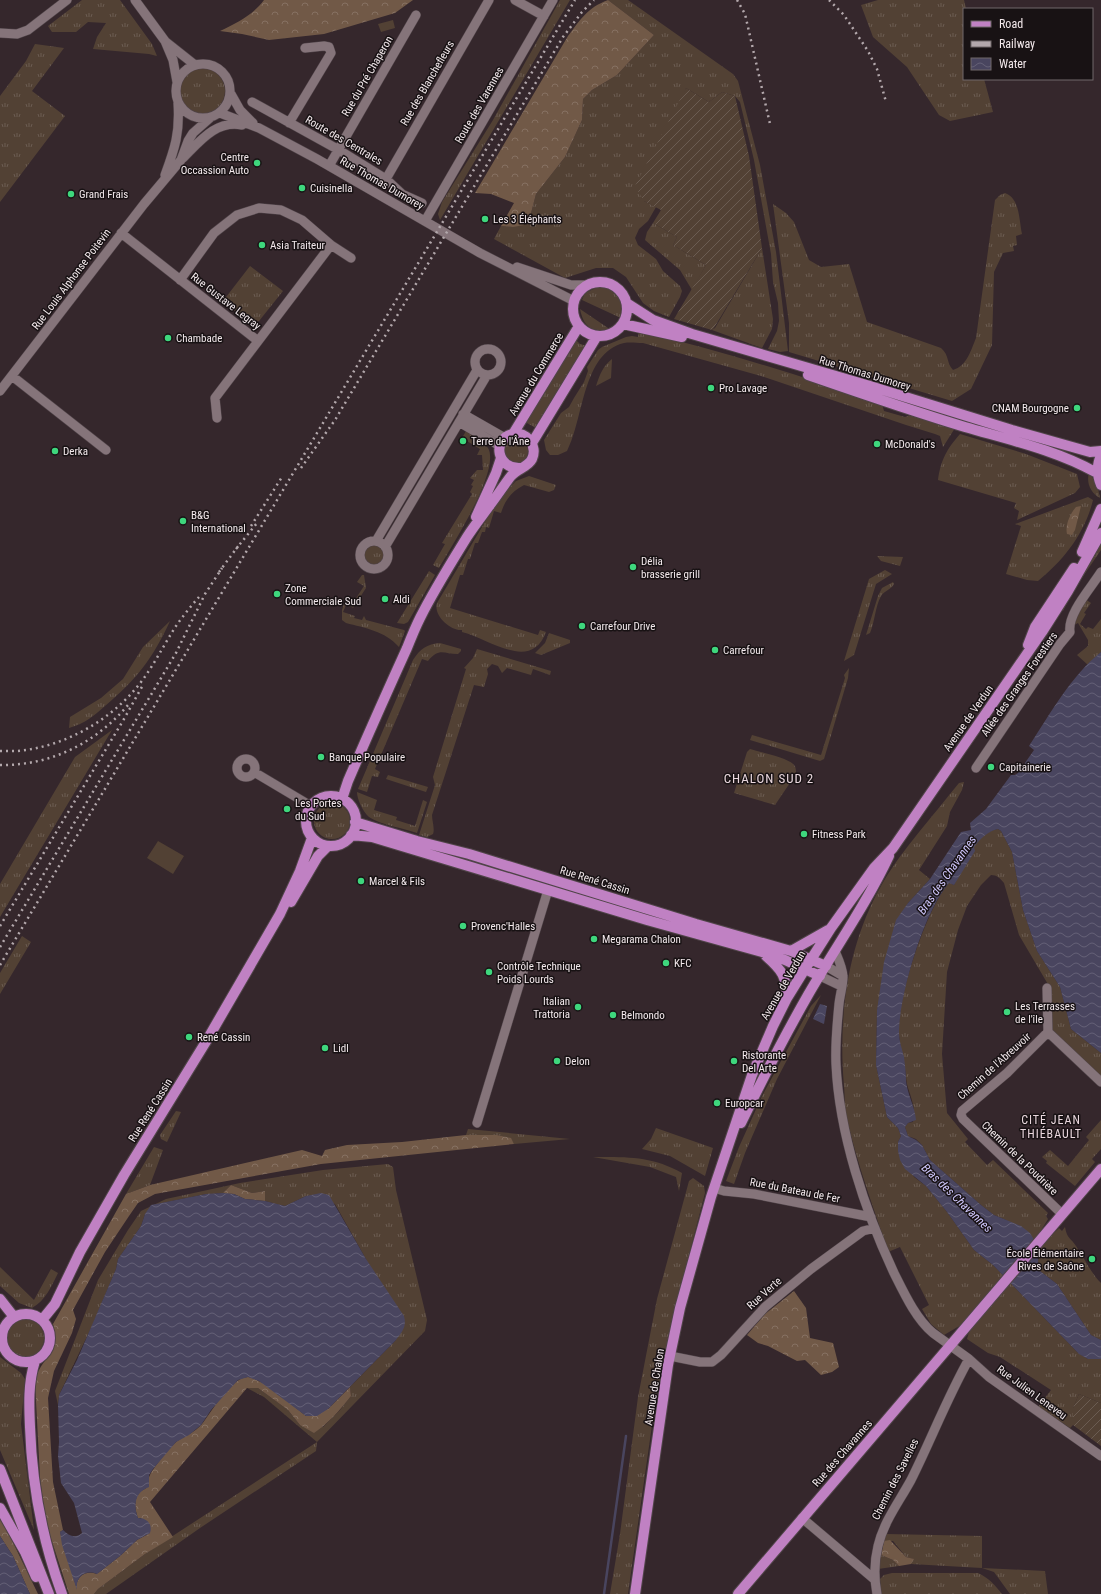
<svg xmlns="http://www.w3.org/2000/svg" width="1101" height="1594" font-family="'Roboto Condensed',sans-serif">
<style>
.grass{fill:url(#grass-tufts)}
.forest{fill:url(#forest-crowns)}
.garden{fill:url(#garden-furrows)}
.pitch{fill:#524134}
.water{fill:url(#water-waves)}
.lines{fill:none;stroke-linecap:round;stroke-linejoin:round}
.stream{stroke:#49455f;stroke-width:2.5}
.minor-casing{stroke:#504449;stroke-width:10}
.major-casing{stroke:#504449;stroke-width:12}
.minor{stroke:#85747a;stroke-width:9}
.major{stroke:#c081c3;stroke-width:10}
.rail{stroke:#b3a8ac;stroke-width:2.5;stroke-dasharray:2 4;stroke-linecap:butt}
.poi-dot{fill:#3ed77d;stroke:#181214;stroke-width:1.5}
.labels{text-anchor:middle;stroke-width:3;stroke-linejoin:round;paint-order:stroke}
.street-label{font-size:11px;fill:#f3e9ec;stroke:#181214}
.poi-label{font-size:11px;fill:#f3e9ec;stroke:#181214;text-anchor:start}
.water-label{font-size:12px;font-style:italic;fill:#d0c8fd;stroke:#181214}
.neighbourhood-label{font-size:12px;letter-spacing:1px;fill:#e9d7dd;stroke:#181214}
.quarter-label{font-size:13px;letter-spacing:1px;fill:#e9d7dd;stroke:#181214}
</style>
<defs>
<pattern id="grass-tufts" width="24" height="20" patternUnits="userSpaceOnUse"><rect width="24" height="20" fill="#524134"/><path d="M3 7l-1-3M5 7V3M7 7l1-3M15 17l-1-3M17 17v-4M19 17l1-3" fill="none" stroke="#6b5c52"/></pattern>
<pattern id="forest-crowns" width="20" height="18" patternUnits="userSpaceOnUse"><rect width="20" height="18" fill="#715947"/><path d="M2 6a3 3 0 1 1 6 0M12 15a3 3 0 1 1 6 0" fill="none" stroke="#867162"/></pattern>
<pattern id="garden-furrows" width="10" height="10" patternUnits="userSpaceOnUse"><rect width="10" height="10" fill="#524134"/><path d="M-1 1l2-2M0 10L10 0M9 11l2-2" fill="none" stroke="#6b5c52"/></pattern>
<pattern id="water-waves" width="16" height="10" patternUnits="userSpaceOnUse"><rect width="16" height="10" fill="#49455f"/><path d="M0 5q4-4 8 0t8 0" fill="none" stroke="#646076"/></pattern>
</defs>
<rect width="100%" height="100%" fill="#35272c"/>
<!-- grass -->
<path class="grass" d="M82 0H120L152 44 157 56 149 54 93 49 97 37 106 23 88 22 76 32H52L48 26Z
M560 0H570L440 220 438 214 442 202 493 120Z
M608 0H628L733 74 738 81 760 165 776 252 788 351 780 352 768 349 777 331 779 321 778 303 773 282 771 254 754 160 740 102 735 96 722 92 709 102 686 88 644 201 656 207 648 221 639 229 635 238 638 245 656 259 663 271 680 286 682 291 680 297 669 317 654 311 643 303 626 277 613 268H596L565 278 494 239 501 226 513 227 530 217 536 194 565 157 582 120 583 99 592 90 617 75 654 35Z
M878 0H964L966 9H964V79H984L993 112 950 121 939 115 907 67 873 37 861 5Z
M35 44 64 48 32 91 65 116 0 202V96L26 61Z
M179 91a23 23 0 1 1 46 0a23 23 0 1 1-46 0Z
M1005 193C1020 198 1019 221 1022 234L1016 236 1017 245 1013 246 1014 251 1003 253 994 272 992 345 971 389 952 401 789 352V323L773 204 786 213 794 222 809 260 821 267 849 264 867 322 941 348C950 356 946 363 953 370 967 366 971 350 976 338L995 200 1000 195Z
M653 223 677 237 673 245 706 265 692 290 680 270 645 240 647 232Z
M762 248 773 319 772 329 762 348 712 330 715 328Z
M250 266 283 291 259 321 249 323 223 301Z
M598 287C621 287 627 297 623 319L582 300 585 293Z
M580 309 611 330C592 332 584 328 580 309Z
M639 331C722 351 802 376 882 404L884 411 905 417 914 414 955 428 943 447 940 436 935 434 906 425 761 376 643 343C637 343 630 342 624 343 582 353 584 419 567 451L558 455H550L546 450 544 440 561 413 569 407 574 398 584 382 588 371 587 367 598 350 602 347 626 337 632 336 638 337Z
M575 339 580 344 587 346 538 429 525 422Z
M612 359 611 378 596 386C600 374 603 366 612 359Z
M466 431C473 436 483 441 488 448 501 470 451 547 439 568L433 565 445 544 442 543 472 494 470 492 473 486 471 485 474 480 470 478 477 470H483L482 455H477L480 449 462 438Z
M960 434 1026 454 1077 474 1080 487 1075 493 1017 520 1019 511 1014 508 1016 503 938 480C941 459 947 449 960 434Z
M504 451a12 12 0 1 1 24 0a12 12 0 1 1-24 0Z
M1089 473 1097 484 1100 498C1091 493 1086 483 1089 473Z
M529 476 556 485 554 490 549 492 524 485C511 492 505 500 501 513L494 511 489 528 486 527 485 532H482L478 543H475L470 559H468L463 575H460L450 608 538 635 540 630 546 632C531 673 488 638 462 632V630C450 631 433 615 437 603L489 515 503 494 516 481Z
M1088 497 1093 500C1085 533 1064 560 1038 581L1027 580 1006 574 1021 526 1015 524Z
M1101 542V550L1073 591 1063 611 1062 607Z
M364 555a10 10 0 1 1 20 0a10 10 0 1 1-20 0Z
M877 556 903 557 900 566 881 561Z
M885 570 892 574 876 584 854 655 844 661 869 579Z
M429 571 435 575 408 622 404 624 397 623Z
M362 575H364L366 588 353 608 351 606 364 586 357 582Z
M893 582 894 584C891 590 885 590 881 596 875 607 875 621 870 633L866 635 878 596 882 588Z
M1085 599 1091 603 1084 613 1086 614 1080 624 1086 629 1088 627 1093 629 1101 619V652L1088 665 1077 655 1088 646V640L1078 623 1072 626Z
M344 604 346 605 343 612 355 616 354 618 362 620 364 616 366 620 404 630 405 631 399 647C385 631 365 628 346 623L342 620V610Z
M170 621C153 658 137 679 105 706 92 717 86 723 69 728L70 717 101 698 123 679 143 647Z
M549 633 570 640V643L541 655 535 653 545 643Z
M440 643 461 649V651L458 654C444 654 439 647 428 661L422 659 375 769 380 772 378 777 372 776 367 792 358 789 413 660C420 649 427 644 440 643Z
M477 649 551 671 550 675 533 669 531 675 507 668 502 673 498 666 492 664 487 669 488 674 484 687 474 685 432 815C432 821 435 829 433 834L427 837 419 835 435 785 433 777 466 669 464 668 473 658Z
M849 668 848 678 824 759 820 761 750 740 752 735 821 755 845 678 844 675Z
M112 730 0 917V884L75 757Z
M750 749C760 752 789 758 794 765 796 767 796 771 796 774L775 805 734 793 747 752Z
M388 775 428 787 426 792 386 779Z
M964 782 962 790 950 812 947 826 919 870 930 879 908 903 877 1010 876 1065 887 1117 898 1128 901 1136 898 1142 914 1177 926 1186 947 1212 974 1250 993 1265 1079 1354 1088 1359H1101V1403L1079 1394 1073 1408V1425L1070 1428 1038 1407 1051 1390 1000 1357 988 1353 967 1339 969 1332 961 1325 944 1335 931 1324 922 1309 929 1305 900 1247 888 1252C874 1208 857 1164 847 1119 844 1108 845 1096 844 1086 838 1018 847 946 881 886 898 855 928 822 950 794L959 783Z
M357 792 377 800 374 810 397 817 396 820 415 826 423 800 427 802 417 833C403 828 381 825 369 817 363 812 357 799 357 792Z
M314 821a18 18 0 1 1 36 0a18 18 0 1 1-36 0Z
M998 829 1001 831 1012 852 1023 910 1037 951 1060 987 1071 1029 1101 1053V1076L1052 1032 1049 986 1019 935 1004 883C1000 878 997 875 991 875L981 885 967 906 958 930 947 972 942 1054 947 1113 968 1139 965 1142 987 1165 993 1160 1048 1213 1046 1216 1048 1219 1035 1240 1006 1220 994 1215 981 1205 930 1160 922 1145 916 1139 908 1136 905 1127 908 1123 913 1122C917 1109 910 1096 907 1084 906 1079 906 1073 905 1069 903 1058 900 1046 899 1035 896 1001 926 909 949 883L954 885C964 866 974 833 998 829Z
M22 936 31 942 0 994V973Z
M821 995 777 1079 745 1153 734 1184 726 1181 739 1147 762 1096 811 1006Z
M176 1111 181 1112 167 1142 161 1139 160 1135Z
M1101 1120V1149L1092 1159 1095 1162 1075 1186 1046 1163 1047 1161 1042 1157 1050 1150 1068 1166 1089 1140 1086 1137Z
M656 1128 713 1148 705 1176 670 1156 642 1149 651 1139Z
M468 1129 570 1139 514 1144 510 1138 497 1135H466Z
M154 1147 163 1150 150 1185 126 1194Z
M593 1157C627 1157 652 1156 682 1173L679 1191 676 1177 650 1167Z
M388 1164 393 1167 396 1190 427 1320 425 1331 317 1442 316 1451 200 1528 106 1594H94L98 1589 145 1554 317 1442 264 1397 247 1388H258L288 1410 300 1425 323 1427 340 1410 351 1396 350 1387 396 1340 366 1259 335 1204 306 1196 285 1206 265 1201V1191L252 1193 231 1185 223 1193 206 1194 162 1203 145 1214 141 1226 118 1259 116 1269 92 1326 59 1395 58 1405 55 1391 98 1280 128 1230 141 1211 166 1199 240 1183 323 1170Z
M693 1178 704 1186 705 1193 671 1324 656 1397 628 1594H610L620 1534 638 1397 657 1299 689 1181Z
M1065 1227C1067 1239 1071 1238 1076 1246 1085 1259 1090 1272 1101 1283V1340L1091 1335 1057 1284 1040 1271 1038 1262 1039 1248 1059 1228 1062 1231Z
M0 1267 34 1300 51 1269 58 1273C51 1287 46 1300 32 1308L19 1303 0 1286Z
M6 1338a19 19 0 1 1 38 0a19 19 0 1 1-38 0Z
M0 1357 21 1373 25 1379 21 1424 34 1530 0 1450Z
M886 1534 982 1536V1568L1045 1571 1048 1594H1010L994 1572 982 1568 911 1564 913 1559 906 1557 893 1541H884Z
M881 1555 893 1560 899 1566 878 1569Z
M892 1573H978C989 1578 995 1585 1002 1594H881L880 1579 884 1575Z"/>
<!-- forest -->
<path class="forest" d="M264 0H413L395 13 324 34 269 40 242 34 220 31C237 23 253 15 264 0Z
M608 0 654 35 617 75 592 90 583 99 582 120 565 157 536 194 530 217 524 225 513 227 501 226 514 203 491 194 475 193 568 36C581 19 587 8 608 0Z
M1081 506 1075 530 1072 535 1067 534C1065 525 1070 514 1076 507Z
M466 1135H497L511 1138 514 1144 321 1164 155 1194 138 1203 129 1216 105 1252 73 1310 76 1319 72 1333 54 1371 48 1398 53 1482 63 1530 60 1532 76 1586C78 1575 86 1570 97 1574L120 1556 137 1540 150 1533 141 1518H138C135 1509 133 1500 140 1492 142 1490 146 1489 147 1487 148 1483 148 1478 150 1475 153 1468 173 1443 179 1440 187 1435 195 1432 202 1424 211 1413 231 1377 248 1377 259 1377 295 1407 306 1416L328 1409 350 1387 351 1396C340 1410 329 1423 314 1433L300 1425 288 1410 258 1388H247L150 1502 173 1537 145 1554 98 1589 94 1594H69L46 1523 40 1478 35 1382C40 1355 62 1357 53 1324L126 1194 150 1185 302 1150 322 1156 325 1150 347 1145 402 1142Z
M231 1185 252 1193 265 1191V1201L245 1199 234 1194 223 1193Z
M794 1291 806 1308 810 1338 833 1343 839 1367 832 1372 821 1375 805 1360 797 1361 768 1346 758 1343 747 1335 765 1314Z
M0 1516 3 1522 38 1594H30L13 1556 0 1536Z
M890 1540 906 1557 914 1559 911 1564 899 1566 893 1560 881 1555 884 1541Z"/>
<!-- garden -->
<path class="garden" d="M686 88 709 102 722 92 735 96 749 156 762 248 714 328 712 330 674 319 706 265 673 245 677 237 653 223 661 210 644 201 635 186Z
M1079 1394 1101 1403V1446L1073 1425V1408Z"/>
<!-- pitch -->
<path class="pitch" d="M393 20 395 28 381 32 378 24Z
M158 841 184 856 173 874 147 858Z"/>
<!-- water -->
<path class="water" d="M1101 652V1053L1071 1029 1060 987 1037 951 1023 910 1012 852 1001 831 998 829C988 831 980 839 974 847L975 851 954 885 949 883C924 911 899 995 899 1033 899 1041 902 1049 904 1057 905 1065 906 1073 906 1081 907 1093 915 1107 916 1120L908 1123 905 1127 908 1136 916 1140 922 1145 930 1160 981 1205 994 1215 1021 1226 1030 1233 1039 1248 1038 1262 1040 1271 1057 1284 1091 1335 1101 1340V1359H1088L1079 1354 993 1265 974 1250 947 1212 926 1186 905 1169 900 1160 898 1151V1142L901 1136 898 1128 887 1117 876 1065 877 1010 884 962 896 920 908 903 930 879 961 832 971 830 970 823 986 809 1011 775H1015L1018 773 1034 750 1029 746C1050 714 1071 676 1101 652Z
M820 1004 827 1006 824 1024 813 1019Z
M223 1193 234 1194 245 1199 265 1201 285 1206 306 1196 321 1193 329 1195 366 1259 404 1316C407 1327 402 1332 396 1340L328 1409 317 1416H306L259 1381 248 1377 238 1380 211 1410 201 1425 189 1435 176 1442 153 1469 149 1475V1487C135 1492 133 1505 138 1518 147 1518 153 1524 150 1533L137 1540 120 1556 97 1574C85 1569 75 1577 77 1590L62 1545 60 1532 63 1530C69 1536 75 1539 82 1533L74 1503 61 1483 58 1456 59 1442 58 1405 59 1395 77 1360 116 1269 118 1259 141 1226 145 1214 151 1205 206 1194Z
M0 1536 13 1556 30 1594H0Z"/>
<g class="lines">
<!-- stream -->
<path class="stream" d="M604 1594 626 1436"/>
<defs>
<path id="minor" d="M135 0 165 41 173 60 177 82
M515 0 544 16
M0 33 17 34 28 30 67 0
M166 42 195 65
M176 91a27 27 0 1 1 54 0a27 27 0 1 1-54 0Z
M231 94 240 110 253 123
M252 102 339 150 386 179 402 194 422 203
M220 113 259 128 317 159 480 253 574 301
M289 123 331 53 329 47 324 46 305 48
M183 158C200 141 216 120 242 125
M329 166 416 15
M165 175C175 148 180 133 178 103
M386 179 489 0
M425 221 553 0
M121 233 258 341
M517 267 571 285H587
M180 280 214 233 237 215 259 208 281 210 302 220 331 245 351 258
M475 362a13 13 0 1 1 26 0a13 13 0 1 1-26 0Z
M12 376 106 450
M0 391 144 204 181 160 188 141 193 133 210 118
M463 414 505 438
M217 418 215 398 331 245
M459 422 500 446
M376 541 477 370
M360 555a14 14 0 1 1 28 0a14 14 0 1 1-28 0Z
M385 547 487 375
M237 768a9 9 0 1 1 18 0a9 9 0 1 1-18 0Z
M976 768 1060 644 1070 632C1067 614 1091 588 1101 572
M254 772 311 806
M835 951C838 958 843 969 843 977 843 985 840 995 839 1004 837 1024 835 1044 836 1064 839 1133 865 1211 894 1273 904 1293 916 1319 933 1333L969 1359 989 1377 1101 1456
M826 966 843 976
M820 976 841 986
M1047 988 1048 1032 1101 1082
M1048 1032 1007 1073 962 1111 961 1115 963 1119 1062 1214
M477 1123 548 890
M714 1188 724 1191 754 1194 871 1217
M670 1356 700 1362H712L721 1355 765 1307 811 1269 863 1231 875 1228
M802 1518 874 1579
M877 1594C874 1578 874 1562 878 1546 884 1521 899 1502 911 1480 931 1440 947 1398 969 1359"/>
<path id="major" d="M573 309a27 27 0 1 1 54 0a27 27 0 1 1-54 0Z
M628 304 653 320 692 334 870 386 1012 430 1090 452 1101 451
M623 324 682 337
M808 375C860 393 912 411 965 427 1010 440 1056 450 1097 473
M513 434 579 326
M532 443 597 336
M1101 456C1096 466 1097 475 1101 485
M476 517 496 473 501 458
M1082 552 1101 509
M1028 645 1035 627 1074 568
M306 821a25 25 0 1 1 50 0a25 25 0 1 1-50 0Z
M342 799 348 781C367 737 387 692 407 648 411 638 415 628 420 618 434 590 451 563 467 537 474 526 482 516 490 505 497 496 504 485 511 476 517 469 528 467 532 459 538 446 527 431 513 434 491 439 497 470 521 468
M355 822 417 841 469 854 696 924 791 951 826 966
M351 835 372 837 647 920 762 952 785 960 820 976
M291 902 318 856 328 846
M791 951 828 930
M766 956C783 971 786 976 787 998
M741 1123C762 1080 784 1037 808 995 835 948 866 905 889 856
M0 1299 14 1317
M2 1338a24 24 0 1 1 48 0a24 24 0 1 1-48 0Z
M42 1320 55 1304 80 1252 124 1175 207 1040 280 914 300 871 312 838
M35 1361C28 1383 29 1405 30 1427 32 1486 42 1539 62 1594
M0 1469 49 1594
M0 1508 25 1552 36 1577
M635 1594 668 1365 680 1308 711 1197 752 1075 773 1026 787 998 805 969 831 928 874 868 893 848 1042 632 1068 591 1101 533
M738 1594 1101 1169"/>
</defs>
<!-- minor casing -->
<use href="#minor" class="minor-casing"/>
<!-- major casing -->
<use href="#major" class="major-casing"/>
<!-- minor -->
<use href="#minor" class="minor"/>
<!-- major -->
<use href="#major" class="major"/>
<!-- rail -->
<path class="rail" d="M737 0 745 14 770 124
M829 0 844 15 868 51 877 69 886 102
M301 468 335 420 563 37 582 12 594 0
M251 526 282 477
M236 549 257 523
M219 572 239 545
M0 751C6 751 12 751 18 751 68 746 115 718 144 678 156 661 165 643 176 626 183 616 191 606 199 597
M0 765C50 766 96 743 128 705
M0 926 124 719 143 685
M0 947 176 653 205 594 222 568
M0 965 575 0"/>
</g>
<!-- markers -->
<g class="poi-dot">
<circle cx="257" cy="163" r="4"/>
<circle cx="302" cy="188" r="4"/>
<circle cx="71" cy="194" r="4"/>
<circle cx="485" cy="219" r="4"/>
<circle cx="262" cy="245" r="4"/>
<circle cx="168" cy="338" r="4"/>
<circle cx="711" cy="388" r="4"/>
<circle cx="1077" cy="408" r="4"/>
<circle cx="463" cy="441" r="4"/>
<circle cx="877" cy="444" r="4"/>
<circle cx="55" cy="451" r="4"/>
<circle cx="183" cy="521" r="4"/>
<circle cx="633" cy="567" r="4"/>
<circle cx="277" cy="594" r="4"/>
<circle cx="385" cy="599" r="4"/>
<circle cx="582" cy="626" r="4"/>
<circle cx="715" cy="650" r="4"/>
<circle cx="321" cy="757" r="4"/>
<circle cx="991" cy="767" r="4"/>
<circle cx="287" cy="809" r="4"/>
<circle cx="804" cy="834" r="4"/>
<circle cx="361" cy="881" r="4"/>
<circle cx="463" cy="926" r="4"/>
<circle cx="594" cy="939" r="4"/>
<circle cx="666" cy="963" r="4"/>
<circle cx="489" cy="972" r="4"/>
<circle cx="578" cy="1007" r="4"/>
<circle cx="1007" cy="1012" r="4"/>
<circle cx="613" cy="1015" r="4"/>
<circle cx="189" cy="1037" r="4"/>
<circle cx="325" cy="1048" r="4"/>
<circle cx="557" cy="1061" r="4"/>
<circle cx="734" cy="1061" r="4"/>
<circle cx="717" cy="1103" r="4"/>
<circle cx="1092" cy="1259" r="4"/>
</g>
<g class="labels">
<!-- street labels -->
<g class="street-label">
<text transform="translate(367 76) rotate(-60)" y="4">Rue du Pré Chaperon</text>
<text transform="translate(427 83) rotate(-60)" y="4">Rue des Blanchefleurs</text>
<text transform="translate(479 105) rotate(-60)" y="4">Route des Varennes</text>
<text transform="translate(344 140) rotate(30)" y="4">Route des Centrales</text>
<text transform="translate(382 183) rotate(30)" y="4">Rue Thomas Dumorey</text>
<text transform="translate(71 279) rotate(-53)" y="4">Rue Louis Alphonse Poitevin</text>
<text transform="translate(226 301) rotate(38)" y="4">Rue Gustave Legray</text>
<text transform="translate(865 373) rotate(17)" y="4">Rue Thomas Dumorey</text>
<text transform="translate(536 374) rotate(-59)" y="4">Avenue du Commerce</text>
<text transform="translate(1019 684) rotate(-55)" y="4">Allée des Granges Forestiers</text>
<text transform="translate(968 718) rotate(-55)" y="4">Avenue de Verdun</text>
<text transform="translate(595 880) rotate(17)" y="4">Rue René Cassin</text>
<text transform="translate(783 985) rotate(-60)" y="4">Avenue de Verdun</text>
<text transform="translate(994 1066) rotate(-42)" y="4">Chemin de l'Abreuvoir</text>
<text transform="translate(150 1110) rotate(-58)" y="4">Rue René Cassin</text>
<text transform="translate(1020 1158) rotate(44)" y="4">Chemin de la Poudrière</text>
<text transform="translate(795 1190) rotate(11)" y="4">Rue du Bateau de Fer</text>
<text transform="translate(764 1293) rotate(-42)" y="4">Rue Verte</text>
<text transform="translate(654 1387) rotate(-81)" y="4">Avenue de Chalon</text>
<text transform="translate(1032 1392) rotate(36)" y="4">Rue Julien Leneveu</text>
<text transform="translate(842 1453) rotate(-49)" y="4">Rue des Chavannes</text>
<text transform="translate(895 1479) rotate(-63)" y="4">Chemin des Savelles</text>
</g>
<!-- poi labels -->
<g class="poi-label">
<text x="249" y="161" text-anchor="end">Centre<tspan x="249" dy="13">Occassion Auto</tspan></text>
<text x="310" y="192">Cuisinella</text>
<text x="79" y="198">Grand Frais</text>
<text x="493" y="223">Les 3 Éléphants</text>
<text x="270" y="249">Asia Traiteur</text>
<text x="176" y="342">Chambade</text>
<text x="719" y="392">Pro Lavage</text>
<text x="1069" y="412" text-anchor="end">CNAM Bourgogne</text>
<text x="471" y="445">Terre de l'Âne</text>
<text x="885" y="448">McDonald's</text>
<text x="63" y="455">Derka</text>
<text x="191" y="519">B&amp;G<tspan x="191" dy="13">International</tspan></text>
<text x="641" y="565">Délia<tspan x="641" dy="13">brasserie grill</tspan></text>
<text x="285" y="592">Zone<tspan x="285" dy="13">Commerciale Sud</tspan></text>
<text x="393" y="603">Aldi</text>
<text x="590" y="630">Carrefour Drive</text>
<text x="723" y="654">Carrefour</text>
<text x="329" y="761">Banque Populaire</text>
<text x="999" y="771">Capitainerie</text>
<text x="295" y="807">Les Portes<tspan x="295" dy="13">du Sud</tspan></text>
<text x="812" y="838">Fitness Park</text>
<text x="369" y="885">Marcel &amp; Fils</text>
<text x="471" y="930">Provenc'Halles</text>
<text x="602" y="943">Megarama Chalon</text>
<text x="674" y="967">KFC</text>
<text x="497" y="970">Contrôle Technique<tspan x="497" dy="13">Poids Lourds</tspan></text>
<text x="570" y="1005" text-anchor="end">Italian<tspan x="570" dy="13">Trattoria</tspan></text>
<text x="1015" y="1010">Les Terrasses<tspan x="1015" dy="13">de l'île</tspan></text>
<text x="621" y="1019">Belmondo</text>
<text x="197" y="1041">René Cassin</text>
<text x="333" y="1052">Lidl</text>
<text x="742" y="1059">Ristorante<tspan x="742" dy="13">Del Arte</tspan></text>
<text x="565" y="1065">Delon</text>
<text x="725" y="1107">Europcar</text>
<text x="1084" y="1257" text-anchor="end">École Élémentaire<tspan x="1084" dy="13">Rives de Saône</tspan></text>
</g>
<!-- water labels -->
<g class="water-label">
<text transform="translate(947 875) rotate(-55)" y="4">Bras des Chavannes</text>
<text transform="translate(957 1198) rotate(44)" y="4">Bras des Chavannes</text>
</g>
<!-- neighbourhood labels -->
<g class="neighbourhood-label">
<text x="1051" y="1124">CITÉ JEAN<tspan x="1051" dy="14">THIÉBAULT</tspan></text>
</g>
<!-- quarter labels -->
<g class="quarter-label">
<text x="769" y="783">CHALON SUD 2</text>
</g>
</g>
<!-- legend -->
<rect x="963" y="8" width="130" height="72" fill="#181214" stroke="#70686a"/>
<rect x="971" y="21" width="20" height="6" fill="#c081c3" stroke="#70686a"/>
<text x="999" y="28" font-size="12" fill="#f3e9ec">Road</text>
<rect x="971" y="41" width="20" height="6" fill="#b3a8ac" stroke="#70686a"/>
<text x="999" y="48" font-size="12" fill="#f3e9ec">Railway</text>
<rect x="971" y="58" width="20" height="12" fill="url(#water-waves)" stroke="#70686a"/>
<text x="999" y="68" font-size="12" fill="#f3e9ec">Water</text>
</svg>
